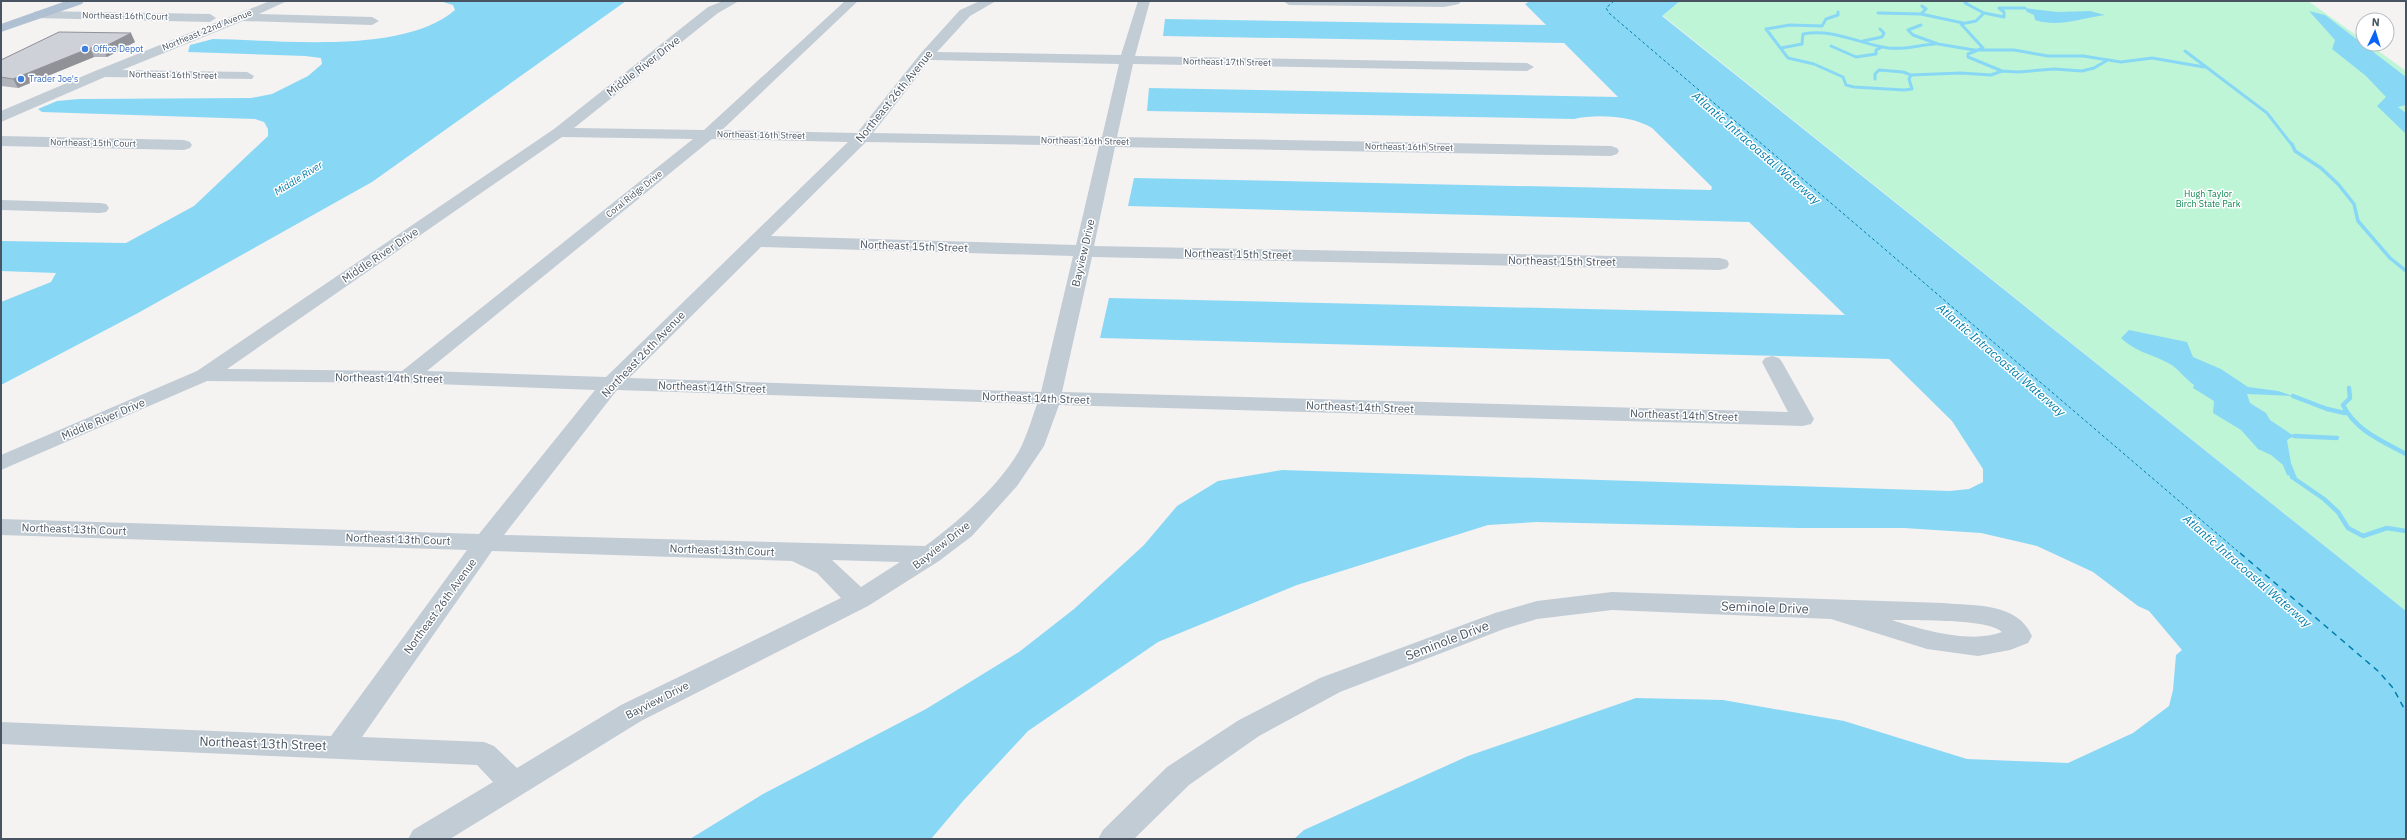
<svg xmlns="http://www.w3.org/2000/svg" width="2407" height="840" font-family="'IBM Plex Sans',sans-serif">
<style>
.green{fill:#bff5d7}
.water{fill:#88d8f5}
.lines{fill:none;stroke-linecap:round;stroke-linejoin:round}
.stream-far2{stroke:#88d8f5;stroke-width:3}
.stream-far1{stroke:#88d8f5;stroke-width:3.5}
.stream{stroke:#88d8f5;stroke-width:4.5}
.ferry-far1{stroke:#027eac;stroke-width:1;stroke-dasharray:3 2.5;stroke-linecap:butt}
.ferry{stroke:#027eac;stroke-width:1.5;stroke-dasharray:6 5;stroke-linecap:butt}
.minor{fill:#c2ccd5;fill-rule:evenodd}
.major{fill:#b0c0d3;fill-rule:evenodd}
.wall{fill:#b1b4ba}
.shaded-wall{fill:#909297}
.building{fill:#ced1d8;stroke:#909297}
.shop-dot{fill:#3f7fe0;stroke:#fff;stroke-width:1.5}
.labels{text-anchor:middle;stroke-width:3;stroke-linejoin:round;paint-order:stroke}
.far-street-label{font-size:9px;fill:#485462;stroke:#fff}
.far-shop-label{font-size:9px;fill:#366cbe;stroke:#fff;text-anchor:start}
.far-park-label{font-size:9px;fill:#0e8852;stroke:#fff}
.far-water-label{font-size:10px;font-style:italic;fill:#027eac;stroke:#fff}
.street-label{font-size:11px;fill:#485462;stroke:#fff}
.water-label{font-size:12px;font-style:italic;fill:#027eac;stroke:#fff}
.near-street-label{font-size:13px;fill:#485462;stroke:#fff}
</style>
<rect width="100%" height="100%" fill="#f5f2f2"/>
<!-- green -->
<path class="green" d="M1680 1H2308L2363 40V44H2369L2406 71V611L1662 15Z"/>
<!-- water -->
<path class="water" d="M400 1H626L372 182 138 313 1 385V302L51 282 56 273 1 271V241L126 243 194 206 268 136V129L264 122 255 119 42 112 38 109 57 101 79 99 251 98 272 94 308 76 322 64 321 58 305 56 188 52 190 45 213 39C280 40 403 55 455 10L453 5 443 2Z
M1530 1H1680L1662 16 2406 611V839H1294L1304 830 1468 756 1636 698 1723 700 1844 721 1967 759 2068 763 2133 733 2169 706 2173 690 2176 655 2182 650 2149 611 2138 606 2093 572 2037 546 1981 533 1904 528H1800L1536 522 1488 525 1297 585 1158 642 1028 731 963 801 931 839H690L763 794 926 709 1019 652 1074 609 1144 545 1177 506 1218 481 1282 470 1950 491 1969 489 1983 482V469L1952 421 1889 359 1100 338 1109 298 1845 315 1749 222 1128 206 1134 178 1711 190 1712 187 1652 128C1631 115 1595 114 1574 119L1147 111 1149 88 1618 97 1564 43 1163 36 1165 19 1546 25 1525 4Z
M2025 8 2057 12 2090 11 2105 15C2081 18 2060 28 2035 20L2034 15 2027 12Z
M2309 11 2325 15 2406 77V105L2398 107 2406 113V134L2377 106 2386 97 2366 76 2332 49 2335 40Z
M2129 330 2187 342 2193 357 2221 369 2248 387 2278 391 2293 396 2247 394 2250 403 2266 413 2270 420 2294 436 2287 440 2291 463 2297 478 2287 475 2283 465 2271 455 2258 449 2241 430 2213 413 2214 401 2193 388 2194 385C2184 378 2178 368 2168 363 2150 353 2137 353 2121 338Z"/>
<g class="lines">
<!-- stream-far2 -->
<path class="stream-far2" d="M1968 1 1965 3 1984 13 1976 21 1961 24 1983 48 1968 54V57L2002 71 2018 72 2054 69 2082 71 2094 68 2106 61
M1922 6 1926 9 1921 14 1963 23
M1838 12V15L1826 19 1822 26 1790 25 1766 29 1788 58 1814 64 1843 77 1846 85 1854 87 1904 90 1912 89 1909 79 1911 75 1961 73 1991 75 2002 71
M1878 13 1921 14
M1984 13 2004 17V12L1999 8H2025
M1921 25 1908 30 1913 35 1938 44 1974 50H2014L2048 56H2083L2121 62 2152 58 2204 67
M1863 41 1882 37 1884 33 1880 29
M1831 46 1856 57 1876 54V50L1882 47
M1781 48 1802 44 1803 34C1834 28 1859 44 1888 48 1904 50 1919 45 1935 44
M2185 51 2267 113 2292 145
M1875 79V74L1879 70 1903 72 1911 75"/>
<!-- stream-far1 -->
<path class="stream-far1" d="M2292 144 2295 151 2321 168 2338 184 2354 204 2358 221 2390 258 2406 271"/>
<!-- stream -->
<path class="stream" d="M2349 388 2350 398 2343 405C2356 431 2382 441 2406 454
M2293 396 2327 409 2345 413
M2294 436 2337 438
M2292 477 2324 499 2338 512 2348 528 2363 536 2387 528 2406 531"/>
<!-- ferry-far1 -->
<path class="ferry-far1" d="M1614 1 1606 8 1610 14 2241 554"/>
<!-- ferry -->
<path class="ferry" d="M2240 553 2378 671 2393 688 2406 712"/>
<!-- minor -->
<path class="minor" d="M270 1H287L259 14 372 17 379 21 372 25 243 21 122 70 247 72 254 76 252 79 105 77 1 122V111L95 71Z
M723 1H739L718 13 574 128 704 130 845 1H858L722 130 857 133 921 53 960 10 980 1H996L970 16 937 52 1121 55 1138 1H1150L1135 56 1527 63 1534 67 1527 71 1133 64 1117 137 1611 146 1617 148 1619 151 1617 154 1611 156 1115 147 1094 246 1720 258 1727 260 1729 264 1727 268 1720 270 1092 257 1062 392 1788 412 1762 362 1765 358 1772 356 1779 358 1782 362 1814 419 1811 424 1803 426 1059 405 1044 446 1017 486 972 536 939 561 868 606 641 721 450 839H408L413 830 493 782 477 765 1 744V722L331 736 467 550 1 535V519L479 534 595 390 407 383 207 381 1 470V455L197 371 554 129 708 7ZM930 60 1119 64 1102 137 873 133ZM562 137 693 139 402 371 227 369ZM712 139 848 142 606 377 427 371ZM866 142 1099 146 1076 245 771 236ZM761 247 1073 256 1041 392 629 378ZM617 390 1037 404C1032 418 1028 432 1022 445 1005 481 957 523 925 546L504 535ZM492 551 792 561 817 573 841 598 621 705 517 768 494 746 484 742 362 737ZM832 560 900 562 861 587Z
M1283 1H1461L1459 4 1444 7 1289 5Z
M39 11 210 14 216 18 210 22 34 18 33 15 34 12Z
M1 136 184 140 190 142 192 145 190 148 184 150 1 146Z
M1 200 100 203 106 204 109 208 106 212 100 213 1 210Z
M1612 592 1943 603C1975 606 2017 602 2032 636L2028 643 2010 650 1978 656 1927 649 1831 619 1612 610 1537 619 1504 629 1340 692 1259 736 1189 785 1134 839H1098L1103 830 1167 767 1239 720 1320 678 1495 613 1537 601ZM1892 620C1915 621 1987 618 2002 632 1972 644 1922 630 1892 620Z"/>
<!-- major -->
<path class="major" d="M66 1H84L82 4 1 32V24Z"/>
</g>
<!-- wall -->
<path class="wall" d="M59 32 135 42 107 57H94L18 88 1 86V60Z"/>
<!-- shaded-wall -->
<path class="shaded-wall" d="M131 33 135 42 107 57 102 48Z
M90 48 94 57 18 88 13 79Z"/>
<!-- building -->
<path class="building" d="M59 32 131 33 102 48H90L13 79 1 77V60Z"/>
<!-- markers -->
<g class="shop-dot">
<circle cx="85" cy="49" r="4"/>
<circle cx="21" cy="79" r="4"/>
</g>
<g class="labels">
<!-- far-street labels -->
<g class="far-street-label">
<text transform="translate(125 16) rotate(1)" y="3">Northeast 16th Court</text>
<text transform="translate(207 30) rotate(-22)" y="3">Northeast 22nd Avenue</text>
<text transform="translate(1227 62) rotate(1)" y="3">Northeast 17th Street</text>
<text transform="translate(173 75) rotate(1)" y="3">Northeast 16th Street</text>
<text transform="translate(761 135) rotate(1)" y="3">Northeast 16th Street</text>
<text transform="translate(1085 141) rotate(1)" y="3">Northeast 16th Street</text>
<text transform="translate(93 143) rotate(1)" y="3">Northeast 15th Court</text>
<text transform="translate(1409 147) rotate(1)" y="3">Northeast 16th Street</text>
<text transform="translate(634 194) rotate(-39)" y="3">Coral Ridge Drive</text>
</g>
<!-- far-shop labels -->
<g class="far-shop-label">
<text x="93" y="52">Office Depot</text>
<text x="29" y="82">Trader Joe's</text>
</g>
<!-- far-park labels -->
<g class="far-park-label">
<text x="2208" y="197">Hugh Taylor<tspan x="2208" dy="10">Birch State Park</tspan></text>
</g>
<!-- far-water labels -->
<g class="far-water-label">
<text transform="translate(298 178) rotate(-32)" y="4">Middle River</text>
</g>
<!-- street labels -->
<g class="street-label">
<text transform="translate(643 66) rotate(-38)" y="4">Middle River Drive</text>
<text transform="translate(894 96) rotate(-51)" y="4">Northeast 26th Avenue</text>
<text transform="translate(914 246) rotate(2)" y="4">Northeast 15th Street</text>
<text transform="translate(1083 253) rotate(-77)" y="4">Bayview Drive</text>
<text transform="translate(1238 254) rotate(1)" y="4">Northeast 15th Street</text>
<text transform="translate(380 255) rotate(-34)" y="4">Middle River Drive</text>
<text transform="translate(1562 261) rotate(1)" y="4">Northeast 15th Street</text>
<text transform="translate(643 354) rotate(-46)" y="4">Northeast 26th Avenue</text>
<text transform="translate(389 378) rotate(1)" y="4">Northeast 14th Street</text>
<text transform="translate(712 387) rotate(2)" y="4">Northeast 14th Street</text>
<text transform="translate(1036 398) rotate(2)" y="4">Northeast 14th Street</text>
<text transform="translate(1360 407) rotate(2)" y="4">Northeast 14th Street</text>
<text transform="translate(1684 415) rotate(2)" y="4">Northeast 14th Street</text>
<text transform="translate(103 419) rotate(-23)" y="4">Middle River Drive</text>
<text transform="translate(74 529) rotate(2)" y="4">Northeast 13th Court</text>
<text transform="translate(398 539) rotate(2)" y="4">Northeast 13th Court</text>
<text transform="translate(941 545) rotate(-38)" y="4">Bayview Drive</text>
<text transform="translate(722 550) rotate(2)" y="4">Northeast 13th Court</text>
<text transform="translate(440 606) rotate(-54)" y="4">Northeast 26th Avenue</text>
<text transform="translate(657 700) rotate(-27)" y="4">Bayview Drive</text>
</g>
<!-- water labels -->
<g class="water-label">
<text transform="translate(1756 148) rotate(41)" y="4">Atlantic Intracoastal Waterway</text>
<text transform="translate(2001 360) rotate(41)" y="4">Atlantic Intracoastal Waterway</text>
<text transform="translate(2247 571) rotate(41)" y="4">Atlantic Intracoastal Waterway</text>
</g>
<!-- near-street labels -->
<g class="near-street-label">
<text transform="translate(1765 607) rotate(2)" y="5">Seminole Drive</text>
<text transform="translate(1447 640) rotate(-21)" y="5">Seminole Drive</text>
<text transform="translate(263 743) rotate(2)" y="5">Northeast 13th Street</text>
</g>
</g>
<!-- border -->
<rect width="2407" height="840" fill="none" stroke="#485462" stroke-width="4"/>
<!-- north arrow -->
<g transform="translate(2375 32) rotate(4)"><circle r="19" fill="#ffffff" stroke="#b6bbc0"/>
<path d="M0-3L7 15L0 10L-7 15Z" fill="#0963f8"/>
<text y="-6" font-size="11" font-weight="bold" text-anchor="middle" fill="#485462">N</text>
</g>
</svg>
